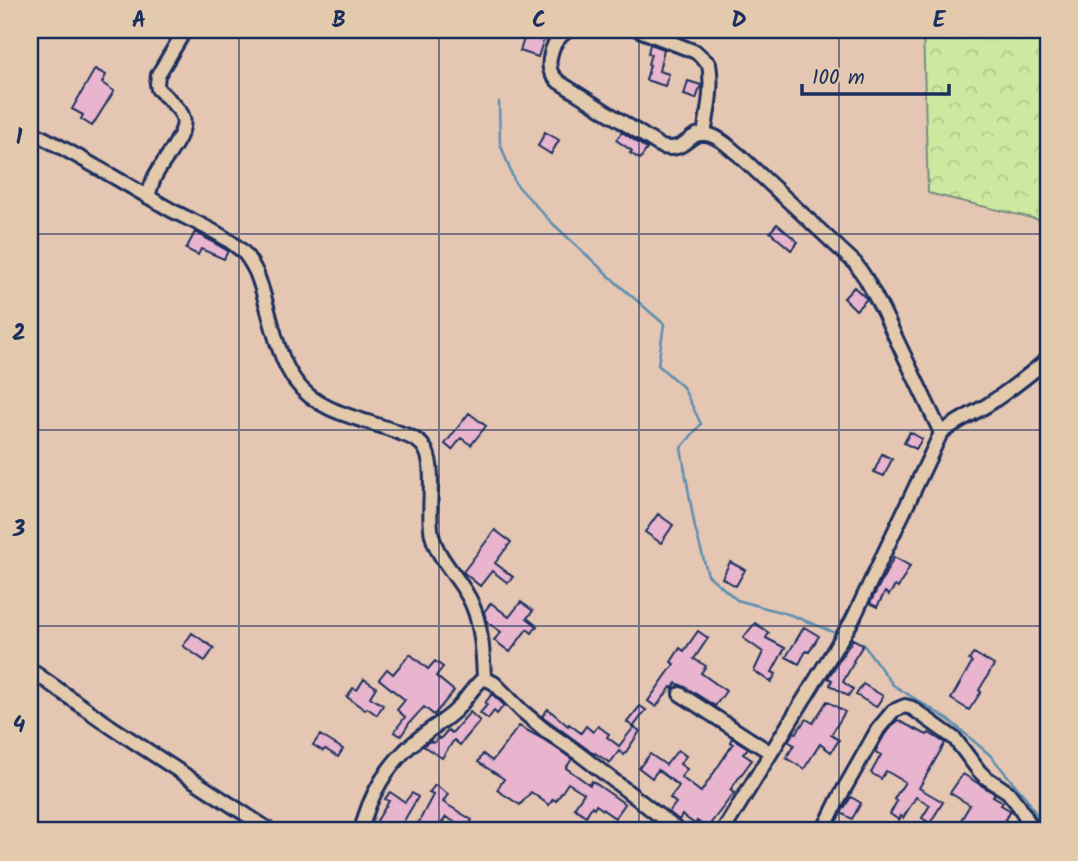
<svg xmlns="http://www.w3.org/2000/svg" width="1078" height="861" font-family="Kalam,sans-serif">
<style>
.forest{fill:url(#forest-crowns);stroke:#748c7f;stroke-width:2}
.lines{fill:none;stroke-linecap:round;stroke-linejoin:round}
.stream{stroke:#5b8fb0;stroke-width:2.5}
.building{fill:#e8b4ce;stroke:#1b2f5e;stroke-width:2}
.minor-casing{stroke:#1b2f5e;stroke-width:18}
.minor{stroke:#e4caac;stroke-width:12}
.grid{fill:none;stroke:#1b2f5e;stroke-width:2;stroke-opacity:0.55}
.neatline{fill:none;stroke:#1b2f5e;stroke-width:2.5}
.grid-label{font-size:23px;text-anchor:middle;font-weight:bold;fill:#1b2f5e}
</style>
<defs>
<pattern id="forest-crowns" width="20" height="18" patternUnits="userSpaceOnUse" patternTransform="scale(1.75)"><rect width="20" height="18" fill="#cde9a0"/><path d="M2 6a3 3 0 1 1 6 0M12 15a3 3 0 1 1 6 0" fill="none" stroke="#afc88c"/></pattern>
</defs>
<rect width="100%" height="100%" fill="#e5c6b3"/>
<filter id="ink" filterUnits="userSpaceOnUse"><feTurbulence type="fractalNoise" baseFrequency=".0143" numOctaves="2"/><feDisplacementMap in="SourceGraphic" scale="14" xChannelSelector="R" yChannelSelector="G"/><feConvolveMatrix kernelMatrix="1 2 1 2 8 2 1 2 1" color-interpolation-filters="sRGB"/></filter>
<g filter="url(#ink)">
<!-- forest -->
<path class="forest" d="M923 30H1048V222L928 193Z"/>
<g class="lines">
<!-- stream -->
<path class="stream" d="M499 102 500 143 515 183 550 221 620 286 664 324 658 365 683 387 701 424 681 448 695 528 708 575 737 600 791 615 838 634
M848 638 863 644 893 685 949 720 990 755 1027 799 1046 831"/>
</g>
<!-- building -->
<path class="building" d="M526 33 544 39 538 57 520 51Z
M650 44 664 49 659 71 669 74 665 86 646 80 650 65 648 64 651 54 648 53Z
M95 69 106 75 102 83 114 91 92 126 81 119 83 115 72 109Z
M688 81 701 85 696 99 684 95Z
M545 132 559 140 551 154 538 146Z
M622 132 647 149 640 159 630 153 632 151 616 140Z
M777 224 798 242 791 250 770 232Z
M195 232 228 251 224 259 201 249 198 255 186 249Z
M854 287 867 299 856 310 844 298Z
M469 413 486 426 471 445 461 438 452 450 445 444Z
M910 432 922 439 916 449 904 443Z
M882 454 892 459 884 476 874 472Z
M658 514 673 525 661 543 645 532Z
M495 530 511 542 495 563 513 577 508 583 492 571 480 586 463 572Z
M894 557 910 566 898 588 895 586 889 595 885 592 877 607 870 603Z
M730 562 745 570 736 586 722 578Z
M521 602 533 611 527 618 537 626 532 633 527 629 510 652 494 640 501 632 487 622 484 612 491 603 509 617Z
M755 623 769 633 766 638 785 648 772 672 776 674 771 682 754 671 763 652 743 638Z
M804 627 819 636 809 652 806 651 799 664 786 657Z
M698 631 708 638 694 659 706 666 701 673 726 691 715 706 685 687 676 683 673 688 671 687 656 707 648 701 674 664 671 662 680 648 684 651Z
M192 633 214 648 205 661 183 646Z
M853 639 863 645 853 661 854 662 843 682 853 689 848 696 830 685 832 680 828 678Z
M974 653 994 665 979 690 981 692 969 710 951 699 972 662 969 660Z
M410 654 428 669 435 661 443 667 436 676 454 691 434 715 424 707 410 722 401 736 394 732 405 717 397 710 405 700 379 679 387 669 393 674Z
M364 679 376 687 370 697 383 705 377 715 367 708 365 710 347 697 353 688 357 690Z
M863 684 883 696 876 707 856 695Z
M492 694 504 705 497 714 494 711 488 719 480 713 487 705 485 703Z
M827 701 845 712 831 735 839 740 831 752 820 744 804 769 786 758 794 745 788 741 794 732 796 733 806 719 813 723Z
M640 706 646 710 633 727 627 722Z
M548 709 568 726 569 724 581 733 586 726 593 732 598 726 609 734 607 737 619 746 634 727 640 731 624 755 619 751 610 763 595 753 594 754 542 716Z
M470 712 480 721 460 745 454 740 442 758 423 746 430 741 434 743 438 737 440 739 448 730 452 733Z
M897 720 927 735 929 733 945 743 919 788 943 802 930 823 922 818 930 805 916 797 903 818 901 816 899 820 890 814 897 801 894 799 905 782 886 771 881 779 871 773 881 755 875 752 885 734Z
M519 726 543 739 572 759 566 768 590 785 592 781 625 804 615 818 596 805 594 808 592 806 586 816 574 808 584 793 568 783 556 801 553 799 549 805 531 792 520 805 497 790 504 779 478 762 483 754 492 761Z
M320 735 343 749 338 757 325 749 323 751 313 745Z
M732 738 748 748 743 754 752 760 730 790 734 793 707 828 697 821 695 824 682 815 679 820 669 812 676 803 670 798 679 786 658 770 652 778 639 768 650 754 666 765 678 750 686 756 680 764 687 769 681 777 701 792 733 744 730 742Z
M963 774 995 794 993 796 1003 802 1001 805 1011 811 1003 823 1016 831H979L961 820 970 805 950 793Z
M435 785 448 794 443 802 472 820 466 829 446 817 436 831H414L433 795 429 793Z
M390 792 405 802 412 793 418 797 398 831H387L375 824 389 801 385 799Z
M851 797 861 803 852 819 841 813Z"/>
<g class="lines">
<defs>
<path id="minor" d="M569 30C566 32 562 34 560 37 552 44 546 64 552 74 554 77 557 80 559 82L662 147C689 153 688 128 710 135 721 138 730 148 739 155L855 263 866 279 883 311 941 433 852 621 723 831
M639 30 696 52 709 64C713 87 708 111 704 134
M30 131C78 155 124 183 171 210 194 222 220 232 241 250 248 256 252 264 256 272 270 306 274 353 296 382 319 414 366 419 400 433 408 436 418 439 423 446 438 463 426 511 432 535 438 561 462 580 472 604 482 627 483 654 484 678
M148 197C150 190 152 182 155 176 162 162 188 133 183 118 181 109 165 96 158 89L157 84 158 75 185 30
M941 433C956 421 973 414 989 404 1010 390 1029 375 1048 359
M30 671 35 673 110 726 271 831
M680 694 771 753
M361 831C369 796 388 763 417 740 429 729 444 722 456 710 466 700 473 686 484 678L494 683 522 711 546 731 578 753 679 831
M823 831 839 798 878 729 893 711 905 706 912 708 955 739 979 771 985 777 1008 792 1019 806 1034 831"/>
</defs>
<!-- minor casing -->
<use href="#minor" class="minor-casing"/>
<!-- minor -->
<use href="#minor" class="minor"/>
</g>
</g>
<!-- grid -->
<path class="grid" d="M239 30V831M439 30V831M639 30V831M839 30V831M30 234H1048M30 430H1048M30 626H1048"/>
<!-- margin -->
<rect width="1078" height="861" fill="none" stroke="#e4caac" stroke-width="77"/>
<!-- scale -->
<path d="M802 84v10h147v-10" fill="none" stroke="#1b2f5e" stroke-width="3.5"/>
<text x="812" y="84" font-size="21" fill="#1b2f5e" stroke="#e4caac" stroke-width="5" paint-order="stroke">100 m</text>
<rect x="38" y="38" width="1002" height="784" class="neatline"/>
<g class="grid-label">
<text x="139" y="27">A</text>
<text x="339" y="27">B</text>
<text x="539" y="27">C</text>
<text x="739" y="27">D</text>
<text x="939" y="27">E</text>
<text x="19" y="144">1</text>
<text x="19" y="340">2</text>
<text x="19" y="536">3</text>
<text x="19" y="732">4</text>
</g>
</svg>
